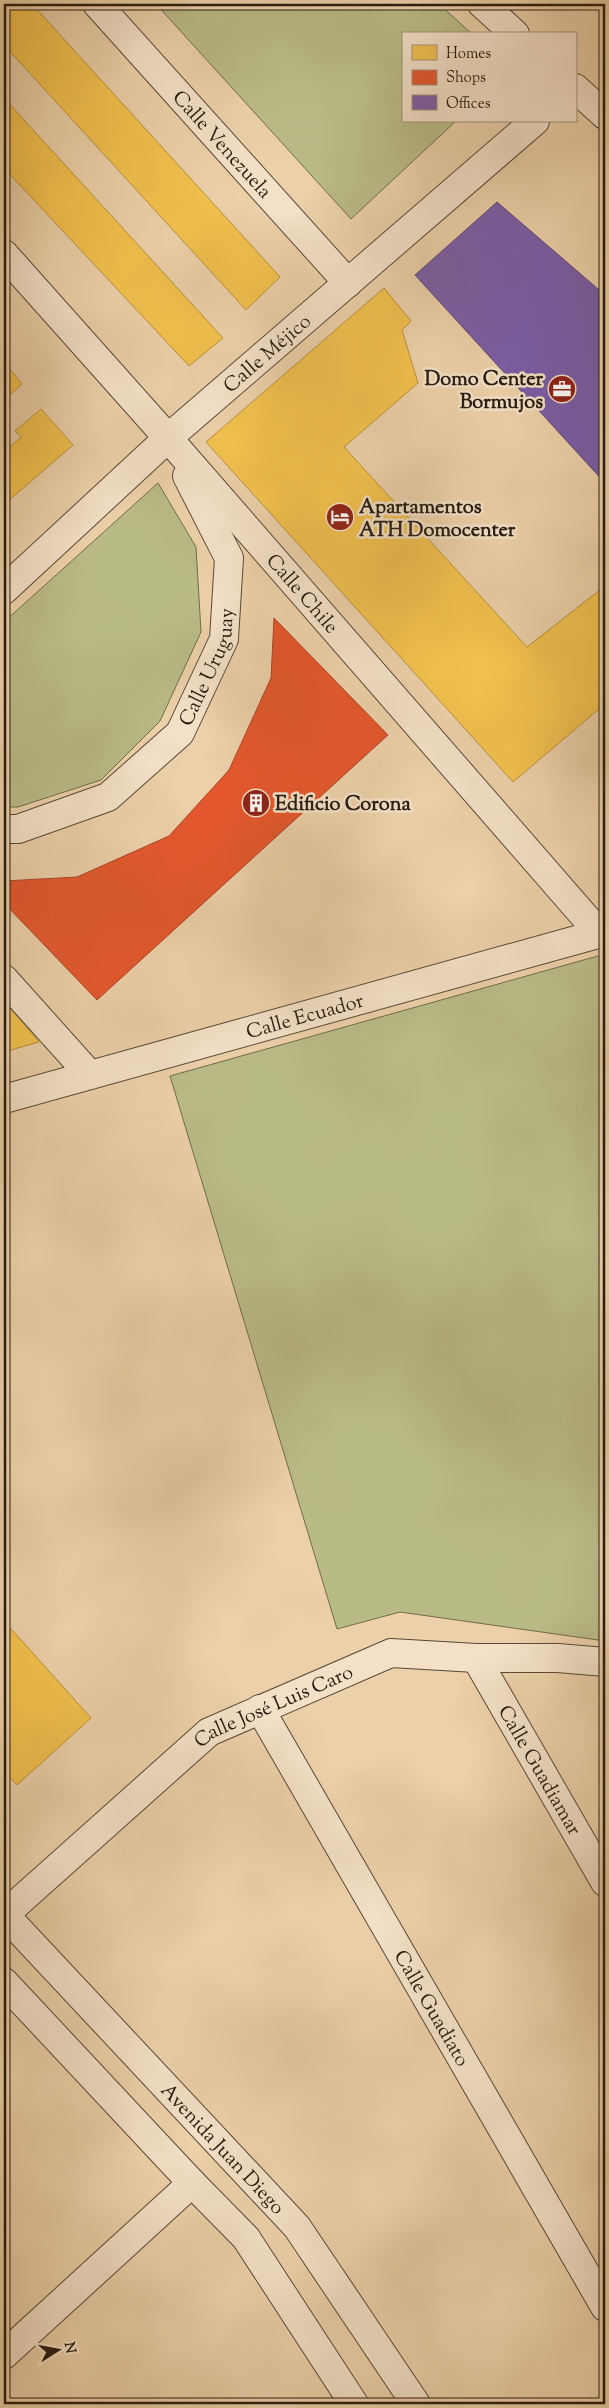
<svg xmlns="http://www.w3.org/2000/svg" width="609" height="2408" font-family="'Sorts Mill Goudy',serif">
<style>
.green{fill:#b9bb87;stroke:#706c4c}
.homes{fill:#f2c14e;stroke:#b5903c}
.shops{fill:#e4572e;stroke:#ab4525}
.offices{fill:#7b5ea7;stroke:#624a7a}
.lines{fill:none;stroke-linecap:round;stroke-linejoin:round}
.minor-casing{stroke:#584937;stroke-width:30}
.tertiary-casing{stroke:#584937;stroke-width:30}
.minor{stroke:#f3e0c7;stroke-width:28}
.tertiary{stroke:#f3e0c7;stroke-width:28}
.labels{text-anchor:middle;stroke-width:5;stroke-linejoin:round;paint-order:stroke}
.street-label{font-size:20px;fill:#271c11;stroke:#f3e0c7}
.poi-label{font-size:20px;font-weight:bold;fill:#271c11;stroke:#f3e0c7;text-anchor:start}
</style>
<rect width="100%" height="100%" fill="#ecd0a9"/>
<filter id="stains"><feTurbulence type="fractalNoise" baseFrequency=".004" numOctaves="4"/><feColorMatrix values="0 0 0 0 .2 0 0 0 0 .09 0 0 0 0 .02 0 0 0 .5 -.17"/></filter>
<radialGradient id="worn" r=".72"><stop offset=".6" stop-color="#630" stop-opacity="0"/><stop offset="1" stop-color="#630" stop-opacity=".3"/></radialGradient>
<!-- green -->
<path class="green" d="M156 4H439L472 34H403V121H456L351 219Z
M158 483 196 547 201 632 160 721 101 780 18 807H4V622Z
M605 954V1641L400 1612 337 1629 170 1076Z"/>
<!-- homes -->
<path class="homes" d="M4 4H32L280 277 246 310 4 45Z
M4 98 223 338 189 366 4 168Z
M384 288 411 321 402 330 418 383 344 447 527 647 605 586V704L513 782 206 442Z
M4 362 22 384 4 400Z
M41 409 73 445 7 502 4 498V453L21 437 15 431Z
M4 1001 39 1042 4 1052Z
M4 1621 91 1718 17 1785 4 1771Z"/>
<!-- shops -->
<path class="shops" d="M274 618 388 735 97 1000 4 903V881L77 877 169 836 229 770 271 678Z"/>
<!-- offices -->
<path class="offices" d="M497 202 605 295V483L415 275Z"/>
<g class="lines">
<defs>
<g id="minor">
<path id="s1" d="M97 4 348 283"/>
<path d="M482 4 515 34"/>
<path d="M575 88 605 115"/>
<path id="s2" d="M4 254 168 438 600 934"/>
<path id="s3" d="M4 590 168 438 535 121"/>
<path id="s4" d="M4 829H18L108 797 180 733 224 639 229 558 187 476"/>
<path d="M4 979 90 1075"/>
<path id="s5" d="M4 1099 605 932"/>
<path id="s6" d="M476 1658 605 1882"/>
<path id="s7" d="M260 1709 605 2307"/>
<path id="s8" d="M4 1915 209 1732 391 1653 476 1658H558L605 1662"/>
<path d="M4 2355 192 2183"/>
</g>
<g id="tertiary">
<path id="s9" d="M4 1914 297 2227 416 2404"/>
<path d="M4 1982 192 2183 246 2238 354 2404"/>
</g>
</defs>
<!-- minor casing -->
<use href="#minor" class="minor-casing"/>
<!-- tertiary casing -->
<use href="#tertiary" class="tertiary-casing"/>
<!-- minor -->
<use href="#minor" class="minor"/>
<!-- tertiary -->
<use href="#tertiary" class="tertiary"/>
</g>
<!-- icons -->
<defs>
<symbol id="office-disc" viewBox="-11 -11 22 22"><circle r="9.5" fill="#8f2418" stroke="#f3e0c7"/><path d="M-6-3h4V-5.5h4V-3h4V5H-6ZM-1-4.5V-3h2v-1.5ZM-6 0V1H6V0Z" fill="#fff"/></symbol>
<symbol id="hotel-disc" viewBox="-11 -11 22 22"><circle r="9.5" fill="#8f2418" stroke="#f3e0c7"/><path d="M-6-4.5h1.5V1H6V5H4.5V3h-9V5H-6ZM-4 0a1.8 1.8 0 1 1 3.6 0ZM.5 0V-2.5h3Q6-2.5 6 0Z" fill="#fff"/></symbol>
<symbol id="building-disc" viewBox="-11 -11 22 22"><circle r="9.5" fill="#8f2418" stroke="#f3e0c7"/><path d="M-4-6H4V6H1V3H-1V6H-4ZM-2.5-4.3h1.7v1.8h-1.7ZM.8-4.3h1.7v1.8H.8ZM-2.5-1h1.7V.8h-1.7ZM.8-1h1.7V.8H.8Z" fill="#fff"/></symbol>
</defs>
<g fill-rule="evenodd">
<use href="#office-disc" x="546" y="373" width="32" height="32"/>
<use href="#hotel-disc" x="324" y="501" width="32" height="32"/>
<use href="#building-disc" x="240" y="787" width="32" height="32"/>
</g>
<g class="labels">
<!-- street labels -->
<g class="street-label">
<text dy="7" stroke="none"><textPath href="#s1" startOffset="188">Calle Venezuela</textPath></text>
<text dy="7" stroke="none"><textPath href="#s3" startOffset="354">Calle Méjico</textPath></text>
<text dy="7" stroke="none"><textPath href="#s2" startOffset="452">Calle Chile</textPath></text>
<text dy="7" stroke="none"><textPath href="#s4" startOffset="278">Calle Uruguay</textPath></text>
<text dy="7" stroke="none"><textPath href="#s5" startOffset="312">Calle Ecuador</textPath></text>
<text dy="7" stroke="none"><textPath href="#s8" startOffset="344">Calle José Luis Caro</textPath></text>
<text dy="7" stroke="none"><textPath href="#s6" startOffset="129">Calle Guadiamar</textPath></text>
<text dy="7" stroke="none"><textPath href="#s7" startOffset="345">Calle Guadiato</textPath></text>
<text dy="7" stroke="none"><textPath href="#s9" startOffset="321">Avenida Juan Diego</textPath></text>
</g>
<!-- poi labels -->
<g class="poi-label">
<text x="543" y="385" text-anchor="end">Domo Center<tspan x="543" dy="23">Bormujos</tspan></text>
<text x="359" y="513">Apartamentos<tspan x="359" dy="23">ATH Domocenter</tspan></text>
<text x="275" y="810">Edificio Corona</text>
</g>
</g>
<!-- margin -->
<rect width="609" height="2408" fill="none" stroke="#ecd0a9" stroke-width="20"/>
<rect x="5" y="5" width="599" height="2398" fill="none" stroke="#271c11" stroke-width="2.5"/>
<rect x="10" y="10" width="589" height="2388" fill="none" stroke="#271c11"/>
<!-- legend -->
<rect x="402" y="32" width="175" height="90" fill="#f3e0c7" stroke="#a1927e"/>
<rect x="412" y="45" width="25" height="15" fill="#f2c14e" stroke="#a1927e"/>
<text x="446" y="58" font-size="15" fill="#271c11">Homes</text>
<rect x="412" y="70" width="25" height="15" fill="#e4572e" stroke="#a1927e"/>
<text x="446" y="82" font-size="15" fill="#271c11">Shops</text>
<rect x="412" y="95" width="25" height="15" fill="#7b5ea7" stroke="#a1927e"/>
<text x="446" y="108" font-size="15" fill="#271c11">Offices</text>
<!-- north arrow -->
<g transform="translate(58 2350) rotate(79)" stroke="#f3e0c7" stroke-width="4" paint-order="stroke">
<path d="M0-4L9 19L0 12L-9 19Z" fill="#271c11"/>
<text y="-8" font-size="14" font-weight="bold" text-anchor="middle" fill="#271c11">N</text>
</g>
<rect width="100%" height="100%" filter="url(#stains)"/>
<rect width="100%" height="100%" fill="url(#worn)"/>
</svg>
